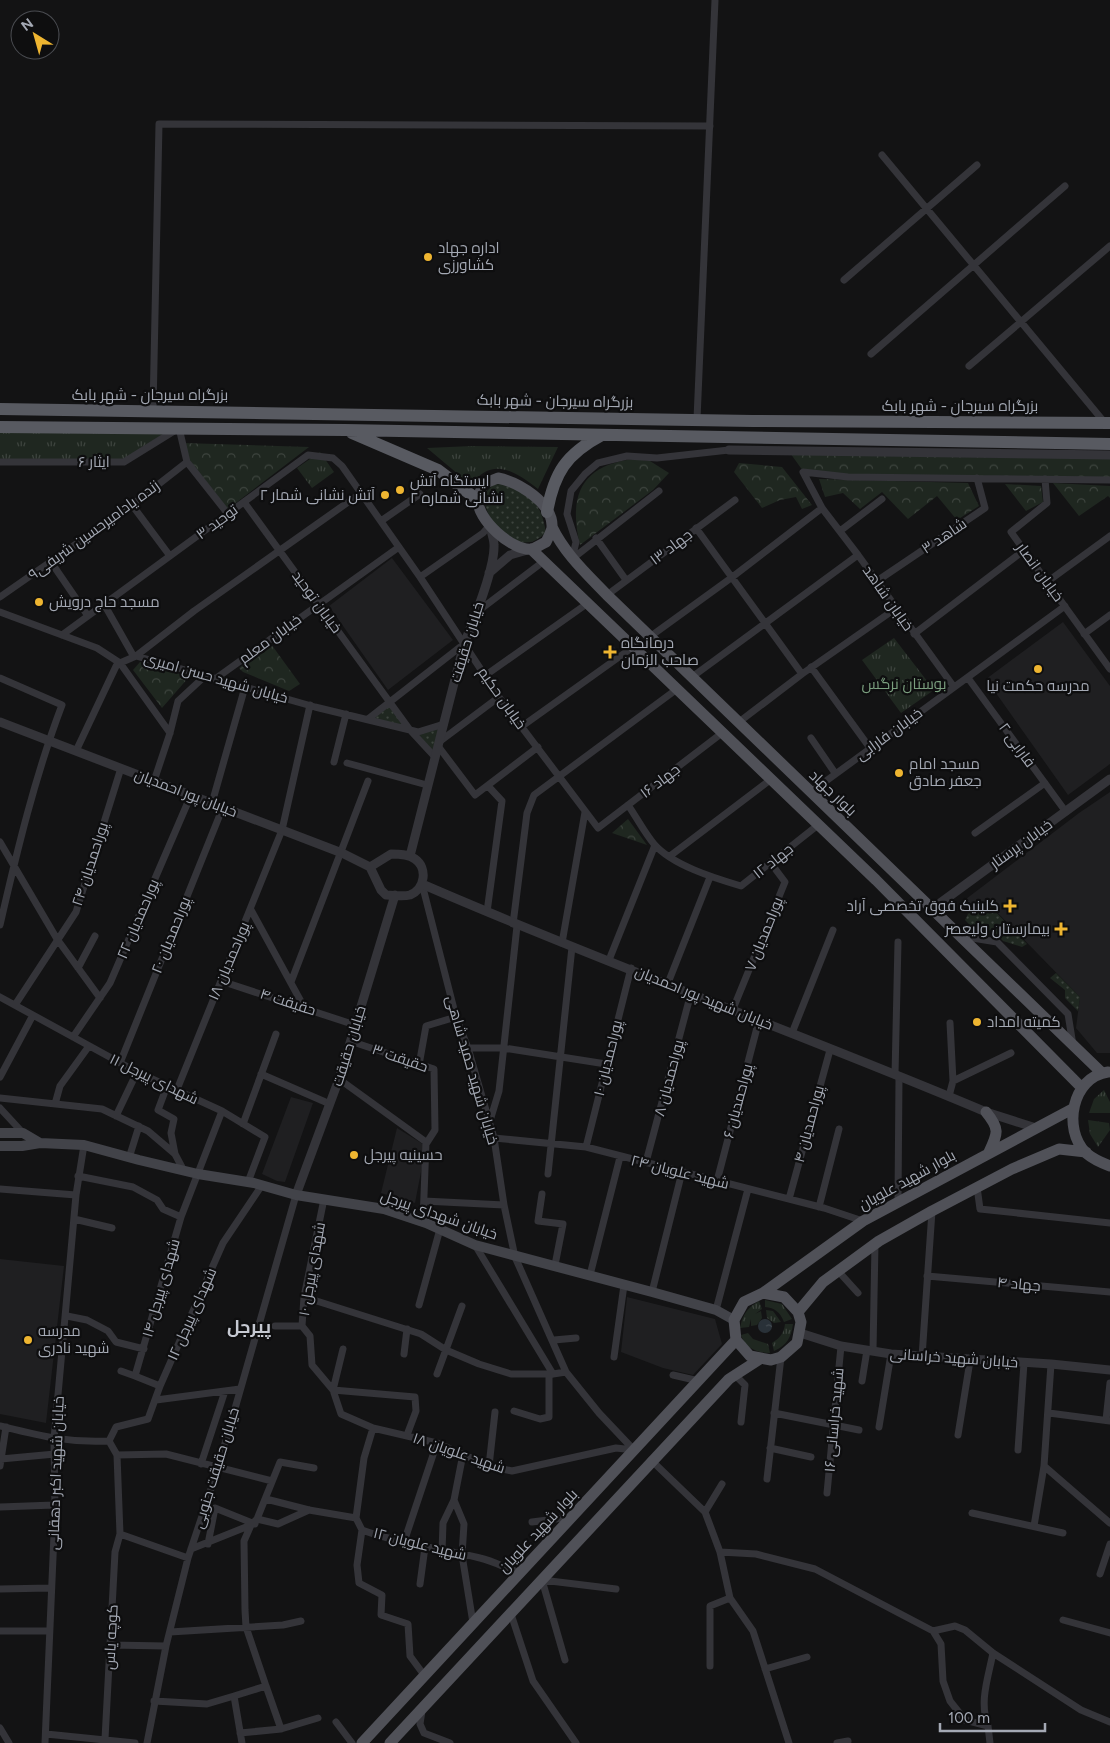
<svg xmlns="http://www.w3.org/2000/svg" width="1110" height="1743" font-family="Figtree,Cairo,sans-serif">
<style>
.built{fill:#1f1f21}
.grass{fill:url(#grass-dots)}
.forest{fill:url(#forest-crowns)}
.park{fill:url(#park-tufts)}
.water{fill:url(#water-ripples)}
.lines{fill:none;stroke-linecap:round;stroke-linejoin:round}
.minor{stroke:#343439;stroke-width:7}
.tertiary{stroke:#343439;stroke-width:9}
.secondary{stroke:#424349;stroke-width:10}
.primary{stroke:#505158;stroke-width:11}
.trunk{stroke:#585a61;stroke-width:12}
.poi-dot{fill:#eeb531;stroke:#0e0e0f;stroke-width:2}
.labels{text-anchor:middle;stroke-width:4.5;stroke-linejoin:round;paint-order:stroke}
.poi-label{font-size:15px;fill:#a4a9b4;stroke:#0e0e0f;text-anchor:start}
.street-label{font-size:15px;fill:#a4a9b4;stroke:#0e0e0f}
.park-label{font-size:15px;fill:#7b9f7f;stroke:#0e0e0f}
.quarter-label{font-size:18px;font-weight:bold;fill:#c5c8d1;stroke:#0e0e0f}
</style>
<defs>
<pattern id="grass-dots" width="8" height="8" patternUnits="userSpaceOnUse" patternTransform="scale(1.25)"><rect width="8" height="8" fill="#1f2720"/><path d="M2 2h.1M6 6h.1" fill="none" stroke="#3d443e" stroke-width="1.8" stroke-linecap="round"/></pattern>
<pattern id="forest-crowns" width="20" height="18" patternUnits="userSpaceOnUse" patternTransform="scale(1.25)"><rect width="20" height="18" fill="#1f2720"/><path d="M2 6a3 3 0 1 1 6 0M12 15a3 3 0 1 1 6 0" fill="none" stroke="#3d443e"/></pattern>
<pattern id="park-tufts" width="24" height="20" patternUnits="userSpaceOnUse" patternTransform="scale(1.25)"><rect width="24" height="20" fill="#1f2720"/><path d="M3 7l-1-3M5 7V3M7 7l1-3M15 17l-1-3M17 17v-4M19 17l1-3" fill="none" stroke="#3d443e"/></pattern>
<pattern id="water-ripples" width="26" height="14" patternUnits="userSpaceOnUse" patternTransform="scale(1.25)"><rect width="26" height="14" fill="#293138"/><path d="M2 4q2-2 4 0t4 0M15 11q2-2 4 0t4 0" fill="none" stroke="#454c52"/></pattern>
</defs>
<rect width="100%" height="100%" fill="#131314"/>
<!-- built -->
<path class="built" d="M392 558 453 640 388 690 329 606Z
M1063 622 1110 686V764L1068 795 986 679Z
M611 644 619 652 608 660 602 651Z
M1110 792V1053H1097L1076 1028 1080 997 987 902 968 914 963 907 966 899 1079 813Z
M291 1097 313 1103 285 1182 277 1181 262 1174Z
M397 1128 426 1146 415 1203 381 1193Z
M0 1259 64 1266 46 1423 0 1414Z
M627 1297 715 1319 722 1344 693 1375 663 1368 621 1352Z"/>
<!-- grass -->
<path class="grass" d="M506 483C533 499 540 501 546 532 521 561 483 524 484 494L493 485Z
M391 703 408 729 370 719Z
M443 725 434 755 411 731Z
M986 902 1027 944 1022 947 1003 941 992 929 980 936 965 920 968 914Z
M1056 973 1080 997 1078 1011 1065 998V990L1050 978Z"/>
<!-- forest -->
<path class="forest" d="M183 443 309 447 228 509 188 460Z
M788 450 1110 455V480L848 476 803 471Z
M634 459 650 461 669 473 653 490 580 545C568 496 581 465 634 459Z
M739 463 782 467 812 505 802 509 796 497 780 500 762 508 734 472Z
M819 479 968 483 979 506 957 520 937 496 908 519 882 492 860 509 843 493 825 497Z
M1053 483 1110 486V498L1108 496 1079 516Z
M1005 484 1041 486 1043 502 1026 511Z
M271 644 300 684 289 691 243 672 239 668Z
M140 662 189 677 162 708 133 670Z
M628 819 647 845 612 833Z"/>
<!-- park -->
<path class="park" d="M0 431H168L123 460 0 459Z
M472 446 558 447 538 489C515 471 492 456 471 485L427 448Z
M320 452 334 472 312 488 297 468Z
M894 638 934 690 901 713 862 660Z
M1104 1090 1110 1102V1113H1089L1094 1099Z
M1088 1120 1109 1123 1110 1130 1098 1147 1090 1134Z
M765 1300 782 1304 792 1319 784 1322C780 1312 775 1308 765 1307Z
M759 1301 762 1309 755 1314 761 1311 762 1318 757 1325 751 1326V1319L749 1327 740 1328C743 1314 747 1308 759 1301Z
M766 1310 773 1311 781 1322 774 1323 767 1318Z
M785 1324H793C791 1338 787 1345 774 1351L772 1343C780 1338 784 1333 785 1324Z
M748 1333 753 1339 768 1344 770 1353C757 1353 745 1348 741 1335Z"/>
<!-- water -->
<path class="water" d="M758 1326a7 7 0 1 1 14 0a7 7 0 1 1-14 0Z"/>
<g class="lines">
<!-- minor -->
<path class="minor" d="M882 155 1105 423
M844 280 977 165
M871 354 1065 186
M969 366 1110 246
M153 410 159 124 710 126
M697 419 715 0
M0 462H124L179 428 187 462 228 514
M1045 479 1047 503 1011 532 1110 669
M244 502 410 730 434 756
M132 505 170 556
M381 521 420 494
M696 528 802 674
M840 531 882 499
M596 538 626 580
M572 559 576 542 567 514 571 491 585 474 598 463 627 456 657 458 729 450
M572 559 659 491
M51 562 88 616
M420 577 483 533 490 525
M877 581 985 508 977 478
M1047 582 1110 536
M607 595 735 500
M0 597 132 505 187 462
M104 604 134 657
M0 612 97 648 120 663 136 656 194 611 361 493
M477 612 544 561
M914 634 1023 551
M1084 634 1110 615
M62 635 308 455 333 458 342 466 420 577 499 697 598 828 722 733
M651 636 731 578 822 508
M136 656 315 707 410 730 418 732 444 724
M120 663 170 733
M811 667 870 748
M486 675 588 603
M692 677 858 555
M0 678 62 705C35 776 17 851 0 925
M968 678 1066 812
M215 679 399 547
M954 687 858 555 822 508 803 472 848 477 1110 480
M368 719 464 644
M739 722 802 674 895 609
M521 727 633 647
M811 738 835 773
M439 742 499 697
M438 746 475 795 538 747
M76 751 118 662
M334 762 346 714
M347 763 427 785
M154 781 170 733 178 701 205 676
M811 792 1065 606
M212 803 245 687
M628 805C637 818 644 832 654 844 672 865 714 878 741 886L818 825
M975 833 1045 783
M0 842 57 939 100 998
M670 856 770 780
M422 884 456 1017 468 1048 494 1138 504 1205 515 1257 566 1372
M251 910 304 1007
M487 912 502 801 488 786
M513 924 527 813 534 795 677 689
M960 936 997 942 1068 1014 1073 1045
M562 943 585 812
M609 960 655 845
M78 968 95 936
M221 981 355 1025
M291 982 368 781
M668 983 710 877
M0 997 137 1072 222 1111 265 1137 248 1182
M15 1005 76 912 121 768
M733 1009 785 882 770 862
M792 1033 833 930
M73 1037 110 983 191 795
M350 1041 434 1069 435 1130 426 1144
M468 1048H504L606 1064
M120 1063 223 807
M419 1065 426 1026 456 1017
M261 1074 330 1104
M895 1075 898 942
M0 1077 33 1015
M339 1079 426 1142 423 1222
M953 1081 1011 1053
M167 1086 158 1110 174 1119 171 1133 175 1154
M176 1092 282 830 310 705
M949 1096 953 1081 950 1023
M0 1098 102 1109 148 1131 175 1154 184 1171
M55 1104 60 1086 89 1046
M0 1108 23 1133
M116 1116 137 1072
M243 1124 276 1034
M489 1124 499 1091 517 926
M494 1138 586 1147 824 1208 863 1221
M586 1147 631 968
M129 1158 139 1126
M646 1162 691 993
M548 1174 572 947
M78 1176 133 1187 157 1200 163 1209 181 1217
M717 1181 759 1020
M977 1187 980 1209 1110 1223
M0 1189 76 1195
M542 1194 538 1221 563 1224 555 1265
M324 1199 304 1297 302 1326 310 1336 312 1365 333 1390 341 1414 373 1428 364 1458 356 1518
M789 1199 830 1050
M898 1200 899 1077
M424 1201 504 1205
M819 1207 839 1129
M74 1219 112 1228
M475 1245 553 1374
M838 1271 858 1293
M590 1275 620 1157
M927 1276 1110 1292
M652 1292 682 1172
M304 1297 421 1334 446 1350 479 1364 511 1374H553L566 1372 599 1413 634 1450
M419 1305 440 1229
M716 1310 748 1189
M67 1316 87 1320 108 1331 116 1342 144 1349
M275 1326H302
M554 1340 576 1338
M343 1349 333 1390 415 1397 416 1411 407 1435
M873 1351 875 1244
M404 1354 407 1329
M614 1357 624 1285
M922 1357 932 1211
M1051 1364 1044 1466 1110 1523
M121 1371 135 1376
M437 1374 462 1306
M673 1375 699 1381
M735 1375 745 1385 741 1422
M862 1381 867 1350
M160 1386 135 1376 181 1217 222 1111
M156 1400 240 1389
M514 1411 540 1419 549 1417V1374
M774 1413 859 1430
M1049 1413 1110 1421
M1106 1420 1110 1383
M0 1426C41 1436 67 1443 109 1441
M879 1427 891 1354
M373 1428 437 1443 489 1466 512 1471 616 1448 634 1450
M958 1435 970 1361
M770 1448 811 1457
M1018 1450 1024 1363
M463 1454 454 1500 464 1524 462 1555 473 1623
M117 1455 166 1454 272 1481
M1 1459 55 1454
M651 1460 705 1512 720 1552 730 1598 753 1631 789 1743
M201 1464 225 1391
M0 1466 6 1427
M489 1466 495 1412
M767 1479 781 1357
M827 1493 841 1346
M266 1499 309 1510 356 1518 362 1530C400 1544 440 1548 480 1558 494 1561 507 1569 520 1573
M0 1507 54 1505
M705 1512 722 1484
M972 1513 1063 1533
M257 1519 278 1524 309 1510
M532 1522 571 1517
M1034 1526 1044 1466
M362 1530 357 1565 359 1583 382 1595 381 1615 408 1624 410 1656 424 1675
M404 1542 437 1443
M208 1544 215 1508 255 1524
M191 1549 251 1525
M442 1552 443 1523 454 1500
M720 1552 756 1554 815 1569 933 1631 955 1626 965 1630 993 1653 1081 1710 1110 1722
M188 1558 120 1534 117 1455 109 1441 116 1427 148 1419 160 1386 223 1243 262 1185
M1100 1574 1110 1544
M420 1584 425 1547
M0 1589 50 1588
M511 1614 533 1681 576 1743
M1063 1620 1110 1633
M0 1631H48
M933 1631 941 1644 943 1681 950 1701 965 1720 988 1726 990 1743
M170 1632 283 1625 301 1621
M111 1645 166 1646
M565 1660 542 1580 616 1589
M710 1666V1606L730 1598
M765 1669 807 1657
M266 1686 281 1729 318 1718
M154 1701 207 1704 234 1696
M422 1711 420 1724 424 1733 450 1743
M336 1722 352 1743
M988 1726C979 1702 988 1678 993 1653
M0 1728 9 1743
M240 1733 281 1729
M46 1734 135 1743
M105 1739 115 1552 120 1534
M45 1743 55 1511 54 1439 76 1195 84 1145
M147 1743 166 1646 188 1558 218 1468 296 1195
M242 1743 234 1696 266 1686 246 1627 245 1610 244 1541 251 1525 257 1519 280 1462 314 1468
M837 1743 848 1741"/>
<!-- tertiary -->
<path class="tertiary" d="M729 450 1110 455
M489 573 510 555 531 549
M0 722 342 853 370 867
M391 854C399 854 408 854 415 859 428 868 425 889 410 895 402 897 394 895 386 895L381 890 370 867Z
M410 856 464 644C473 622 495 569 494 545 494 539 491 532 490 526
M422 884C608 965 799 1033 986 1112L1036 1128
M932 909 1110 779
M296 1195 339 1079 395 895
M800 1333 841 1346 891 1354 1051 1364 1110 1370"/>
<!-- secondary -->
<path class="secondary" d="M0 1133H23L40 1143
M0 1146H22L40 1143 84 1145 139 1160 198 1174 254 1183 296 1195 384 1209 426 1223 475 1245 652 1292 716 1310 734 1320"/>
<!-- primary -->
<path class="primary" d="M498 478C518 482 554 503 552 528 551 532 548 538 546 542 542 544 536 548 532 549 513 552 476 519 478 499 478 495 482 489 483 484Z
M552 527C565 554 586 573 607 595L1102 1073
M531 549 876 880 1082 1088
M1108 1072C1072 1077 1062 1129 1086 1153 1093 1159 1102 1163 1110 1166
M986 1112C1000 1129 998 1133 989 1152
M763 1293 784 1297 798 1312 801 1322 797 1343 781 1357 771 1360 750 1356 736 1340 734 1320 744 1302 763 1293 863 1221 1074 1108
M798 1312 823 1282 879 1241 932 1211 1012 1169 1059 1149 1086 1152
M362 1743 736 1340
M390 1743 729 1379 760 1359"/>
<!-- trunk -->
<path class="trunk" d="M0 409 753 421 1110 423
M0 427 345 430 1110 444
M352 433 438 470 478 500
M547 512C554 473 566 454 602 435"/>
</g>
<!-- markers -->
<g class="poi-dot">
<circle cx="428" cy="257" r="5"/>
<circle cx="400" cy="490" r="5"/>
<circle cx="385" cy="495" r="5"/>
<circle cx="39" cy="602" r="5"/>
<path d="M607.5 644.5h5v5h5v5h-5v5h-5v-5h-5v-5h5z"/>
<circle cx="1038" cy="669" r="5"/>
<circle cx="899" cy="773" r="5"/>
<path d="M1007.5 898.5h5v5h5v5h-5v5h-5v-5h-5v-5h5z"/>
<path d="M1058.5 921.5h5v5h5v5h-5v5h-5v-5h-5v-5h5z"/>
<circle cx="977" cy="1022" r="5"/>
<circle cx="354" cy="1155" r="5"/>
<circle cx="28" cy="1340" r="5"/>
</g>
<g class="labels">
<!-- poi labels -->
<g class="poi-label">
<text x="438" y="253">اداره جهاد<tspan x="438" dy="17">کشاورزی</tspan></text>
<text x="410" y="486">ایستگاه آتش<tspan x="410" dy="17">نشانی شماره ۲</tspan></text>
<text x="375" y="500" text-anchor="end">آتش نشانی شمار ۲</text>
<text x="49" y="607">مسجد حاج درویش</text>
<text x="621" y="648">درمانگاه<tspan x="621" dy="17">صاحب الزمان</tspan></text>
<text x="1038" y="691" text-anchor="middle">مدرسه حکمت نیا</text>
<text x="909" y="769">مسجد امام<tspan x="909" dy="17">جعفر صادق</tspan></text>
<text x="999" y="911" text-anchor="end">کلینیک فوق تخصصی آراد</text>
<text x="1050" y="934" text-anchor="end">بیمارستان ولیعصر</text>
<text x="987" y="1027">کمیته امداد</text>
<text x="364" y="1160">حسینیه پیرجل</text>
<text x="38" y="1336">مدرسه<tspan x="38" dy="17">شهید نادری</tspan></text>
</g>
<!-- street labels -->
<g class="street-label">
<text x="150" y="400">بزرگراه سیرجان - شهر بابک</text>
<text transform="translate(555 401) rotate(1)" y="5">بزرگراه سیرجان - شهر بابک</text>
<text x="960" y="411">بزرگراه سیرجان - شهر بابک</text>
<text x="94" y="467">ایثار ۶</text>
<text transform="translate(217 522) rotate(-36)" y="5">توحید ۳</text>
<text transform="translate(94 530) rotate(-36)" y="5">زنده یادامیرحسین شریفی۹</text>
<text transform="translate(944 536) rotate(-34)" y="5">شاهد ۳</text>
<text transform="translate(671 547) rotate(-37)" y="5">جهاد ۱۳</text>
<text transform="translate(1040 572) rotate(54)" y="5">خیابان انصار</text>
<text transform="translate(888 598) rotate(55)" y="5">خیابان شاهد</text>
<text transform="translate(317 602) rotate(54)" y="5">خیابان توحید</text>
<text transform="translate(270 639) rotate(-36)" y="5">خیابان معلم</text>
<text transform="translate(467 642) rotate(-73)" y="5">خیابان حقیقت</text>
<text transform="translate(216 678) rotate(16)" y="5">خیابان شهید حسن امیری</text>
<text transform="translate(502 698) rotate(55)" y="5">خیابان حکیم</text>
<text transform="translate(889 734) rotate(-36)" y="5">خیابان فارابی</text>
<text transform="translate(1017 745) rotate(54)" y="5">فارابی ۲</text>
<text transform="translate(660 781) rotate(-37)" y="5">جهاد ۱۶</text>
<text transform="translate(186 793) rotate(21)" y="5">خیابان پور احمدیان</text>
<text transform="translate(833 793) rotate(44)" y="5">بلوار جهاد</text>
<text transform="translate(1021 844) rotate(-36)" y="5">خیابان پرستار</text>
<text transform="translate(773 861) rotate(-38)" y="5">جهاد ۱۲</text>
<text transform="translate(90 864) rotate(-72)" y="5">پوراحمدیان ۲۴</text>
<text transform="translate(138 919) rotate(-67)" y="5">پوراحمدیان ۲۲</text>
<text transform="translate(764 934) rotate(-68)" y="5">پوراحمدیان ۷</text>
<text transform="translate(171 935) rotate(-68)" y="5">پوراحمدیان ۲۰</text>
<text transform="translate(229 961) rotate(-67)" y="5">پوراحمدیان ۱۸</text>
<text transform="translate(704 998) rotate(22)" y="5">خیابان شهید پور احمدیان</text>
<text transform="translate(288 1002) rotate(18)" y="5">حقیقت ۴</text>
<text transform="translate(349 1046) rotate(-73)" y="5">خیابان حقیقت</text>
<text transform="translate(400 1058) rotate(19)" y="5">حقیقت ۳</text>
<text transform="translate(608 1058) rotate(-76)" y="5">پوراحمدیان ۱۰</text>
<text transform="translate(472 1070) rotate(74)" y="5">خیابان شهید حمید شاهی</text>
<text transform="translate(669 1078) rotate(-75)" y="5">پوراحمدیان ۸</text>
<text transform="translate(154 1079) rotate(26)" y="5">شهدای پیرجل ۱۱</text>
<text transform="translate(738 1101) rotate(-75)" y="5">پوراحمدیان ۶</text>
<text transform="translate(809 1124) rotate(-75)" y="5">پوراحمدیان ۴</text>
<text transform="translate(680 1172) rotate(14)" y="5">شهید علویان ۲۴</text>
<text transform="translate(907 1180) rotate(-29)" y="5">بلوار شهید علویان</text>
<text transform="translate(439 1215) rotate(19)" y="5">خیابان شهدای پیرجل</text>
<text transform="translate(312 1269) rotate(-80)" y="5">شهدای پیرجل ۱۰</text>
<text transform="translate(1019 1284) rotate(5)" y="5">جهاد ۴</text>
<text transform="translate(161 1288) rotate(-74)" y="5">شهدای پیرجل ۱۴</text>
<text transform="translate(192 1314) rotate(-66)" y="5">شهدای پیرجل ۱۲</text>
<text transform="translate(954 1358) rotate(4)" y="5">خیابان شهید خراسانی</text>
<text transform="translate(834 1420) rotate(-85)" y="5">شهید خراسانی ۱۶</text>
<text transform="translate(459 1453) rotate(19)" y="5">شهید علویان ۱۸</text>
<text transform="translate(216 1468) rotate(-73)" y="5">خیابان حقیقت جنوبی</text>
<text transform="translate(56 1473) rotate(-88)" y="5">خیابان شهید اکبر دهقانی</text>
<text transform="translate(538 1531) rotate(-47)" y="5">بلوار شهید علویان</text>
<text transform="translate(420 1544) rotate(14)" y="5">شهید علویان ۱۲</text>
<text transform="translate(111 1637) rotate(-87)" y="5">کوچه یاس</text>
</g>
<!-- park labels -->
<g class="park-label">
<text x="904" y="689">بوستان نرگس</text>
</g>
<!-- quarter labels -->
<g class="quarter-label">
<text x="249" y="1333">پیرجل</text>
</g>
</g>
<!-- north arrow -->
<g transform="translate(35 35) rotate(323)"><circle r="24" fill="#0e0e0f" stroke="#4a4c51"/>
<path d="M0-4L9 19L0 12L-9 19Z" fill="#eeb531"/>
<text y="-8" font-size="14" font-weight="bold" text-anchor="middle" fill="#a4a9b4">N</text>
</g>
<!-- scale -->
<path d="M940 1723v8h105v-8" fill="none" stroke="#a4a9b4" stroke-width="2.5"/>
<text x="948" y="1723" font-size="15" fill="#a4a9b4" stroke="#0e0e0f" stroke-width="4" paint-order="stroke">100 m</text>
</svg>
